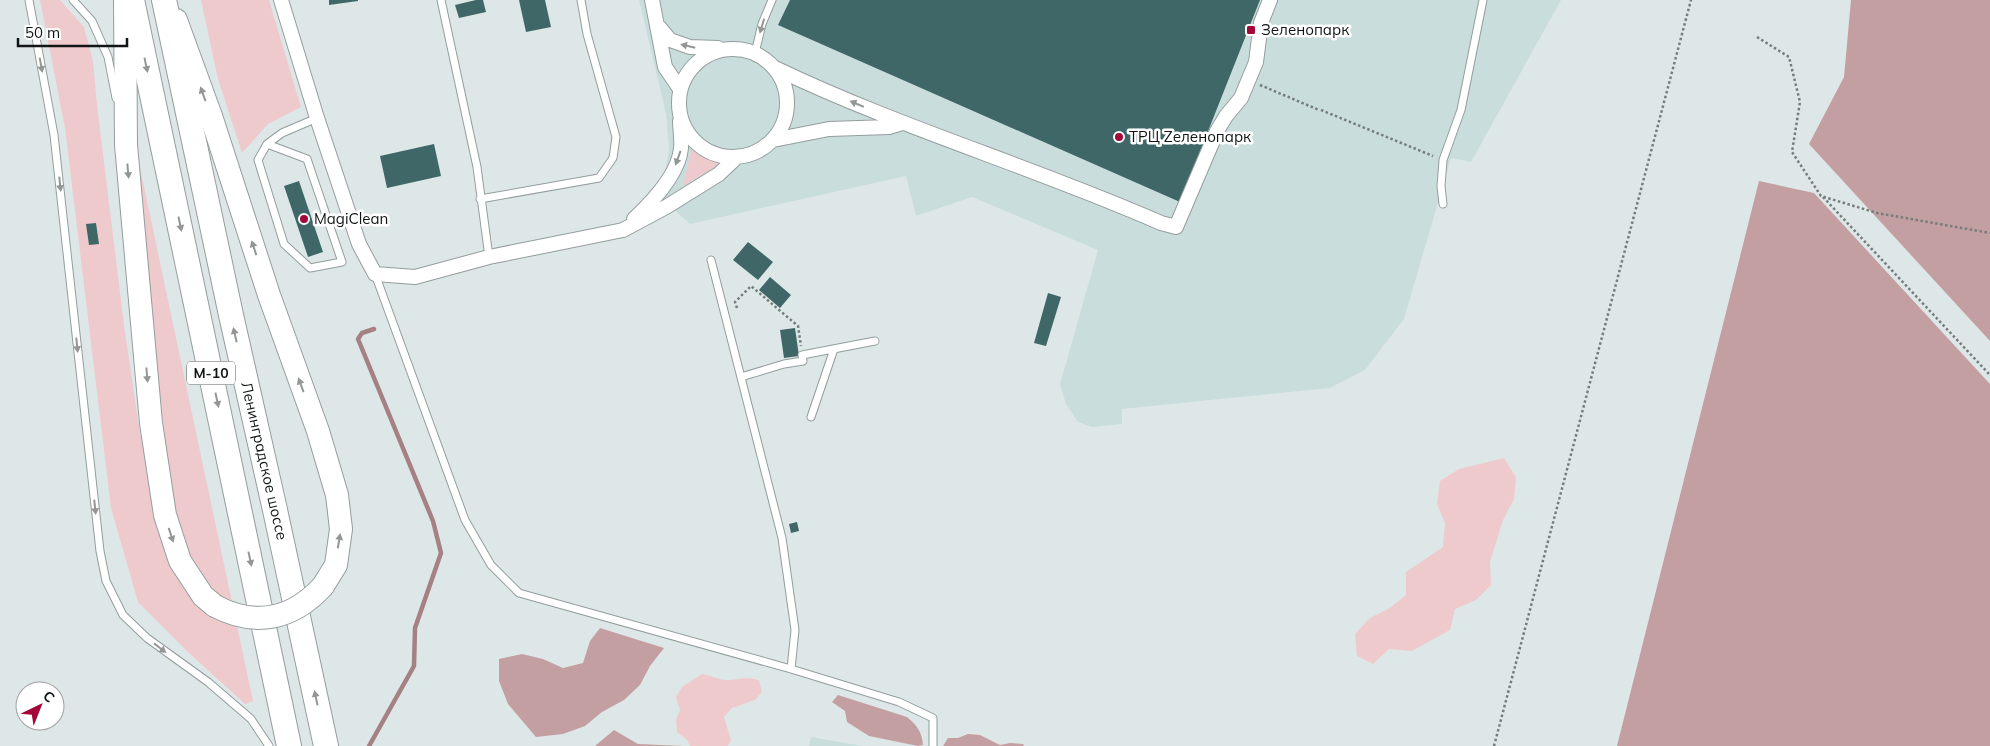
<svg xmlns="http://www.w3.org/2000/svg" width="1990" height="746" font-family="Mulish,sans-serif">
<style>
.built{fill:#cadddd}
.green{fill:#efcacc}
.forest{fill:#c49fa1}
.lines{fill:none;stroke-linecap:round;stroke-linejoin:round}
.stream{stroke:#a58183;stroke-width:4.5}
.building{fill:#406768}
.service-casing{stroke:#949d9d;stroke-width:9}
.minor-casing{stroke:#949d9d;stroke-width:16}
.primary-casing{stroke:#949d9d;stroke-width:24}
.trunk-casing{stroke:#949d9d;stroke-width:26}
.path{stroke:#757c7c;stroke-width:2.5;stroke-dasharray:2.5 2.5;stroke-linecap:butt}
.service{stroke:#fff;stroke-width:7}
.minor{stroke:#fff;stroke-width:14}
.primary{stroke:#fff;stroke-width:22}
.trunk{stroke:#fff;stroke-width:24}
.primary-bridge-casing{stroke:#949d9d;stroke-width:24;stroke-linecap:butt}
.primary-bridge{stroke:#fff;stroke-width:22}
.oneway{fill:#949696}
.poi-dot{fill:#a30637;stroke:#fff;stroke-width:2}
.labels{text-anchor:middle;stroke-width:5;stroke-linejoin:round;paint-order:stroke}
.shield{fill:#fff;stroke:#585b5b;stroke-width:1}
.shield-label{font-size:14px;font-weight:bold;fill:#111515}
.poi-label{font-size:15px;fill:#111515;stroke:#fff;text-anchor:start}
.street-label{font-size:15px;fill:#111515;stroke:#fff}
</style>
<rect width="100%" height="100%" fill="#dee7e7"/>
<!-- built -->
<path class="built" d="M639 0H1561L1471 162 1451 158 1404 319 1365 370 1330 388 1122 409V424L1092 427 1078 422 1066 404 1060 384 1098 250 972 197 916 216 906 176 690 224 653 191 665 174 669 149 666 114Z
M811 737 863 746H809Z"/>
<!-- green -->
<path class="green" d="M40 0H60L84 27 93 61 97 105 124 325 139 427 158 522 187 557 174 511 162 422 136 149 253 701 245 704 190 654 138 602 111 508 65 128Z
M201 0H269L301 107 268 124 242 153 218 79Z
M692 148 720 164 683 186Z
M1504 458 1516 477 1514 499 1503 520 1490 562 1491 585 1476 600 1455 609 1450 630 1412 651 1389 649 1373 664 1357 656 1355 634 1370 618 1390 608 1406 595V572L1443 547 1445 523 1437 504 1440 481 1459 469Z
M702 674C709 675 720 680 726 680 740 680 744 676 759 680L762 692 755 700 732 708 724 717 731 740 728 746H690L687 740 677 732 676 720 680 710 676 697 682 687Z"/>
<!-- forest -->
<path class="forest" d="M1851 0H1990V341L1809 144 1844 77Z
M1759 181 1814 193 1990 384V746H1617Z
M600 628 664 648 650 666 640 685 624 700 602 712 585 726 563 734 536 737 508 704 499 681V659L522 654 543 659 563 668 583 663 590 641Z
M838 695 907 717C917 725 922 732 923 745L918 746 869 736 847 722 845 711 832 702Z
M614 730 638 744 684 746H595Z
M968 734 980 735 1000 745 1010 743 1023 744 1024 746H943L948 738H958Z"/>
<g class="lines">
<!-- stream -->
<path class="stream" d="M369 746 414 666 415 628 441 553 433 521 358 339 362 333 374 329"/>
</g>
<!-- building -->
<path class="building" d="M329 0H358V1L329 5Z
M476 0H483L486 12 459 18 455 5Z
M519 0H545L551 27 526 32Z
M790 0H1260L1180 202 778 25Z
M434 144 441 176 387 188 380 156Z
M299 181 323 252 308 257 284 186Z
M96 223 99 244 89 245 86 224Z
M748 242 773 262 758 280 733 260Z
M770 277 791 295 780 308 759 290Z
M1048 293 1061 297 1046 346 1034 343Z
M795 328 799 356 784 358 780 330Z
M797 522 799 531 791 533 789 524Z"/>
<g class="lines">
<defs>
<path id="service" d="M29 0 54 135 100 551 106 581 123 615 147 638 208 682 251 719 269 746
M73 0 92 21 108 57 116 98
M441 0 477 167 489 257
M755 53 762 24 772 0
M267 144 307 159 342 262 310 268 284 244 258 160Z
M267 144 282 133 317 118
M480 199 599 178 613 158 616 137 587 34 581 0
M1443 204 1441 186 1443 160 1461 110 1483 0
M711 260 782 538 795 630 791 669
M375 274 465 520 491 565 519 593 791 669 899 702 933 718V746
M741 377 784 364 803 361 802 355 875 341
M811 417 834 349"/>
<path id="minor" d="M281 0 317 118 359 244 375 274 415 277 489 257 623 230 666 207 719 174 737 157
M652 0 665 67 680 89
M659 27 670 40 690 47 718 48
M679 103a54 54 0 1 1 108 0a54 54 0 1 1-108 0Z
M775 68C900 128 1034 167 1161 223L1176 227 1217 131 1226 116 1241 98 1256 62 1261 23 1270 0
M773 140 829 129 889 127 902 123
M634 219C652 202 679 174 681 148 682 139 680 129 680 121"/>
<path id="primary" d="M125 0 126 145 151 423 165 515 180 561 203 596 215 606
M176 20 211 116 269 295 318 431 337 495 341 529 336 565 323 586"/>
<path id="trunk" d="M132 0 289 746
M164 0 231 315 275 510 326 746"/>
</defs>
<!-- service casing -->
<use href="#service" class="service-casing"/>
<!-- minor casing -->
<use href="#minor" class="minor-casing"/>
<!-- primary casing -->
<use href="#primary" class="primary-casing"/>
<!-- trunk casing -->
<use href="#trunk" class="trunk-casing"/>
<!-- path -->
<path class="path" d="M1757 37 1789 57 1800 102 1792 152 1821 196 1877 213 1990 233
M1260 85 1319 110
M1321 110 1433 156
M1823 197 1990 375
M737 308 735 302 751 286 798 326 801 346
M1494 746 1691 0"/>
<!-- service -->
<use href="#service" class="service"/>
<!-- minor -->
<use href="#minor" class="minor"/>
<!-- primary -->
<use href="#primary" class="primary"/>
<!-- trunk -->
<use href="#trunk" class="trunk"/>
<defs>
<path id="primary-bridge" d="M215 606C255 627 292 620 323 586"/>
</defs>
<!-- primary-bridge casing -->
<use href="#primary-bridge" class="primary-bridge-casing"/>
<!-- primary-bridge -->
<use href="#primary-bridge" class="primary-bridge"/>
</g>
<!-- one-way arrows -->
<defs><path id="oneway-solid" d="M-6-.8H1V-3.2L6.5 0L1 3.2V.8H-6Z" transform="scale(1.25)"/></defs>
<g class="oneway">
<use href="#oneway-solid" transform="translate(762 26) rotate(107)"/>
<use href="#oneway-solid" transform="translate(688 46) rotate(-167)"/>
<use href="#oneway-solid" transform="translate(41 65) rotate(80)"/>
<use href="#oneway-solid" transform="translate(146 65) rotate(78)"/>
<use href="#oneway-solid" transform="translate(203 94) rotate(-110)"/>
<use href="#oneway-solid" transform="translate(857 104) rotate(-157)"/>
<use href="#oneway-solid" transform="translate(678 158) rotate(110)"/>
<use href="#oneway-solid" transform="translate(128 171) rotate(85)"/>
<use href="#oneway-solid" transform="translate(60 184) rotate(84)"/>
<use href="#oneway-solid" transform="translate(180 224) rotate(78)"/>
<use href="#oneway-solid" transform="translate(254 248) rotate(-108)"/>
<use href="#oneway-solid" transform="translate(235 335) rotate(-103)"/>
<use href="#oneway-solid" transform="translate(77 345) rotate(84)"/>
<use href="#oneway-solid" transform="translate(147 375) rotate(85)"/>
<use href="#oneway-solid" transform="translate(301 385) rotate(-110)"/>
<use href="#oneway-solid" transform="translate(217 400) rotate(78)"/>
<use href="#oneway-solid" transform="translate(95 507) rotate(84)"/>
<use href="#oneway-solid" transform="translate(171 535) rotate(72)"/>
<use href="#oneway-solid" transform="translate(339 541) rotate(-81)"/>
<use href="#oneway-solid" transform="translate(250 559) rotate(78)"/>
<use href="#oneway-solid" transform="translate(160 648) rotate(38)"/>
<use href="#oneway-solid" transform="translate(316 698) rotate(-102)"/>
</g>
<!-- markers -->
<g class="poi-dot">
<rect x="1246" y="25" width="10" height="10" rx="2.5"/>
<circle cx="1119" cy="137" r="5"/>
<circle cx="304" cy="219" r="5"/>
</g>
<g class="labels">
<!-- shield labels -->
<rect class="shield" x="187" y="361.5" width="48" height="23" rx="4"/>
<g class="shield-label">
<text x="211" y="378">М-10</text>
</g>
<!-- poi labels -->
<g class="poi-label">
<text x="1261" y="35">Зеленопарк</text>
<text x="1129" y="142">ТРЦ Zеленопарк</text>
<text x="314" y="224">MagiClean</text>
</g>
<!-- street labels -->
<g class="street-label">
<text transform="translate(264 461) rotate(77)" y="5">Ленинградское шоссе</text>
</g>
</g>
<!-- north arrow -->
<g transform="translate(40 706) rotate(43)"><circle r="24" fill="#ffffff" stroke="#a0a1a1"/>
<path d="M0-4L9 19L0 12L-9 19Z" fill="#a30637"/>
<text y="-8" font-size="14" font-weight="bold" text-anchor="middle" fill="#111515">С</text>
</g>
<!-- scale -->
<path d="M18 38v8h109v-8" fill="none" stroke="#111515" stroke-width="2.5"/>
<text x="25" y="38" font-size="15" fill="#111515" stroke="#ffffff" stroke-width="4" paint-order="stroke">50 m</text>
</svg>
